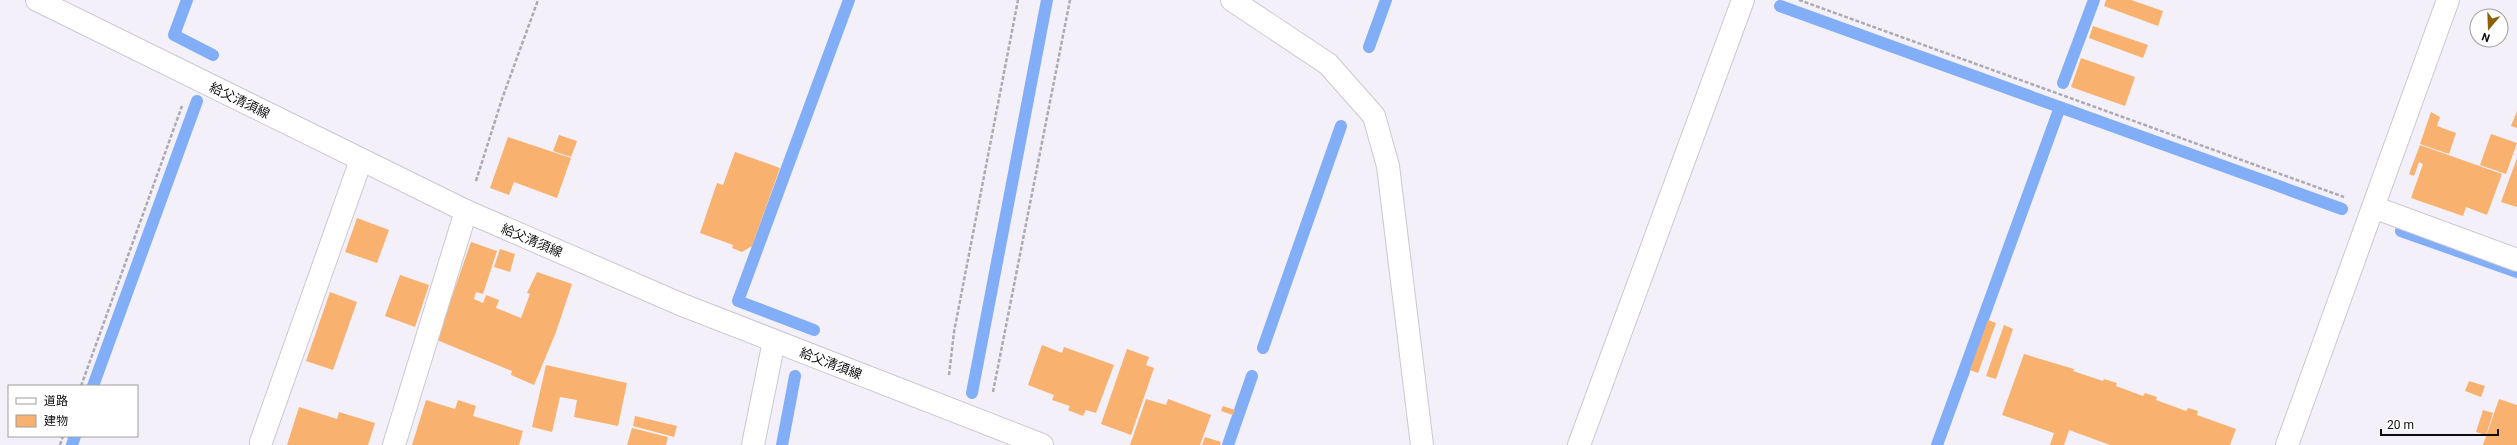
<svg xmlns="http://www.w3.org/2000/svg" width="2517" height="445" font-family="Roboto,'Noto Sans JP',sans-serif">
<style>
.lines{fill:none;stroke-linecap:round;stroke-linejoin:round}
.stream{stroke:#82aef8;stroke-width:12}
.building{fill:#f8b16f}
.service-casing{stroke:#cbc8d1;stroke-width:24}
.minor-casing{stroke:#cbc8d1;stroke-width:24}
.secondary-casing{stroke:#cbc8d1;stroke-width:24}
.path{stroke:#adabb2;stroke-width:2.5;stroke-dasharray:4 2;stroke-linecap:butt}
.service{stroke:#fff;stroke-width:22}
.minor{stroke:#fff;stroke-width:22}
.secondary{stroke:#fff;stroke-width:22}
.labels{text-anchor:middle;stroke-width:3;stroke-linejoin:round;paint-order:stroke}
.street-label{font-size:13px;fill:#0d0c0f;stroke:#fff}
</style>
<rect width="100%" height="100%" fill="#f3f0f9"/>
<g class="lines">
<!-- stream -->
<path class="stream" d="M187 0 174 35 213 55
M1780 6 2342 209
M1369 47 1386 0
M2063 83 2094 0
M2401 231 2517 272
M814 330 738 301 849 0
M1263 348 1341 126
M93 386 197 101
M972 393 1047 0
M72 445 75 436
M782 445 795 376
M1228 445 1252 376
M1937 445 2060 107"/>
</g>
<!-- building -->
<path class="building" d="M2106 0H2131L2163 11 2158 26 2104 6Z
M2093 26 2148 45 2143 58 2089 38Z
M2081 58 2135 77 2125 106 2071 87Z
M2517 111V128L2511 126Z
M2431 112 2440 117 2437 126 2456 133 2449 154 2420 144Z
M2491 134 2517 143 2506 174 2480 165Z
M559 135 577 141 571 157 553 151Z
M508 137 571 158 557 198 514 182 509 195 490 188Z
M2420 145 2502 174 2487 215 2466 207 2463 216 2411 198 2423 164 2419 162 2414 176 2409 174Z
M735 152 780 168 752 246 742 252 732 248 733 245 700 233 717 183 723 185Z
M2517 158V207L2501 202Z
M357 218 389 230 377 263 345 252Z
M471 242 497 251 483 294 476 292 474 299 483 303 486 295 499 300 496 308 521 318 530 294 527 293 537 272 572 284 556 332 534 385 511 375 512 371 437 340Z
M500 249 515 254 510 272 494 267Z
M400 275 429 285 415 327 385 316Z
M330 292 357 302 333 370 306 361Z
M1988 320 1996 323 1978 373 1970 370Z
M2004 325 2013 329 1996 379 1986 376Z
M1042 345 1062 353 1064 347 1114 365 1096 413 1086 410 1083 416 1068 410 1070 406 1052 400 1054 395 1028 385Z
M1127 349 1149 357 1146 365 1154 368 1131 435 1101 424Z
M2024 354 2074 369 2073 371 2103 381 2104 379 2117 383 2116 386 2143 396 2145 393 2157 397 2156 400 2186 411 2188 408 2198 411 2197 415 2236 429 2230 445H2110L2069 430 2064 445H2050L2054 433 2002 415Z
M546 365 627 383 618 426 574 417 577 400 560 397 552 432 532 427Z
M2469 381 2485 386 2481 397 2465 391Z
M1146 399 1166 405 1168 399 1211 415 1200 445H1130Z
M2499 399 2517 405V445H2483Z
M426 400 455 409 458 400 476 406 473 416 523 431 519 445H412Z
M1223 406 1235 410 1233 415 1221 411Z
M299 407 337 419 339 412 375 423 368 445H287Z
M2483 410 2493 413 2486 435 2476 432Z
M635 416 677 426 674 437 633 426Z
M632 428 668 437 666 445H627Z
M1205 437 1221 442 1220 445H1202Z"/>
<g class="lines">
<defs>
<path id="service" d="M1232 0 1328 64 1374 116 1388 166 1422 445
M261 442 361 160
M753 445 774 341"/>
<path id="minor" d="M2373 207 2517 260
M394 445 466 211
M1579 445 1743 0
M2287 445 2448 0"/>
<path id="secondary" d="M37 0 466 211 680 304 1042 445"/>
</defs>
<!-- service casing -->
<use href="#service" class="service-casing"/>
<!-- minor casing -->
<use href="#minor" class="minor-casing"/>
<!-- secondary casing -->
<use href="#secondary" class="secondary-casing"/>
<!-- path -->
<path class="path" d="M1799 0 2344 197
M476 181 502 99 538 0
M949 375 954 332 1018 0
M81 386 182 106
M993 392 1070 0
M60 445 63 436"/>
<!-- service -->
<use href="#service" class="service"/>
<!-- minor -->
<use href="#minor" class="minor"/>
<!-- secondary -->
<use href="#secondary" class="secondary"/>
</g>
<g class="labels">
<!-- street labels -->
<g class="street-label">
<text transform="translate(240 100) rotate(26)" y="5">給父清須線</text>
<text transform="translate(532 240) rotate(23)" y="5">給父清須線</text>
<text transform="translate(831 363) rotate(21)" y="5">給父清須線</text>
</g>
</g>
<!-- legend -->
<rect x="8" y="385" width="130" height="52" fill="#ffffff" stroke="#9e9e9f"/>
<rect x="16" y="398" width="20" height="6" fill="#ffffff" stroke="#9e9e9f"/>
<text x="44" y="405" font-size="12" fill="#0d0c0f">道路</text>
<rect x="16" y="415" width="20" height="12" fill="#f8b16f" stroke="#9e9e9f"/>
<text x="44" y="425" font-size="12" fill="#0d0c0f">建物</text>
<!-- north arrow -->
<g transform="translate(2489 28) rotate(199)"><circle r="19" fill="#ffffff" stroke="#9e9e9f"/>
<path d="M0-3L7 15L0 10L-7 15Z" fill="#8d5f06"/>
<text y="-6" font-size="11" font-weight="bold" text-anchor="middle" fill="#0d0c0f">N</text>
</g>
<!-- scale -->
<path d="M2381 429v6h117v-6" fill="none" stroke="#0d0c0f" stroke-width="2"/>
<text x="2387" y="429" font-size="12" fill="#0d0c0f" stroke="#ffffff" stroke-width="3" paint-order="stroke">20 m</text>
</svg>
